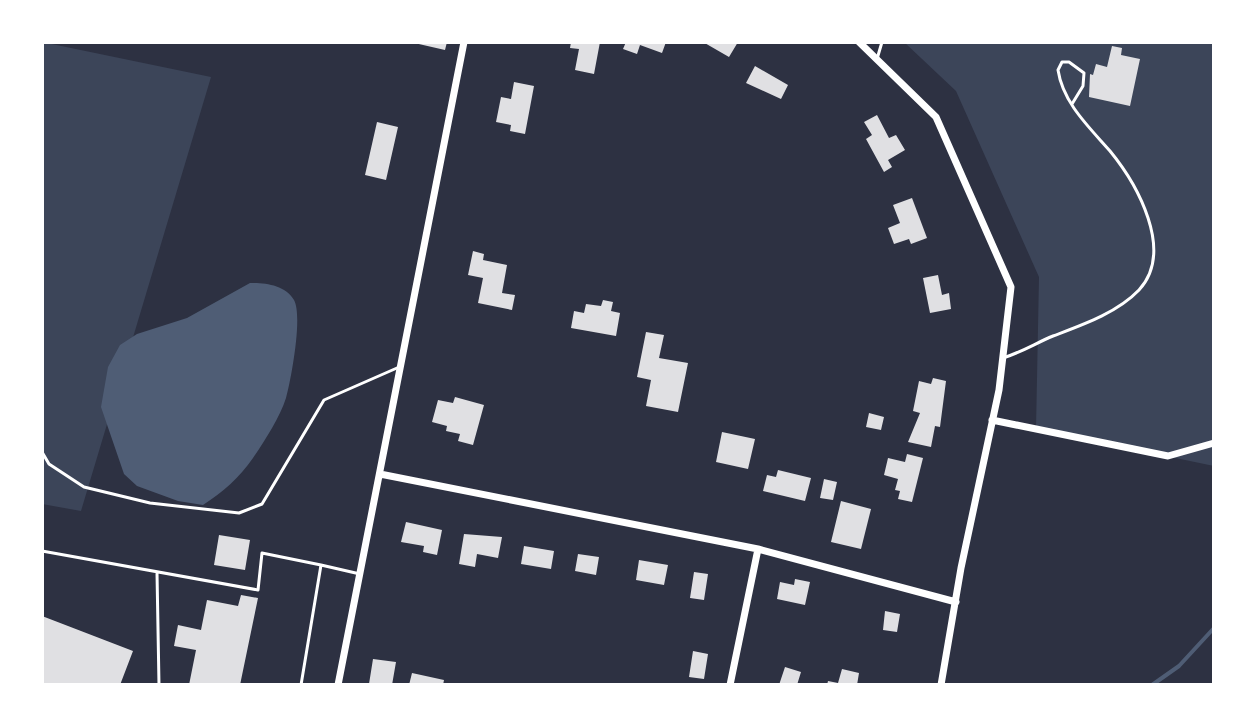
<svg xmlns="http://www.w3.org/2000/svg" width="1256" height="727" font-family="'Crimson Pro',serif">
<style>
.green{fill:#3c4559}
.water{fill:#4f5d75}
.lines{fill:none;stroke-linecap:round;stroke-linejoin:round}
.stream{stroke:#4f5d75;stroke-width:4}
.building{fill:#e0e0e3}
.service{stroke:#fff;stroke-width:3}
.minor{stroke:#fff;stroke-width:7}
</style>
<rect width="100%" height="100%" fill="#2d3142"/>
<!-- green -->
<path class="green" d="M42 42 211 77 81 511 42 504Z
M904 42H1214V466L1036 429 1039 277 956 91Z"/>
<!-- water -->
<path class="water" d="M250 283C266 283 285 285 294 300 303 316 291 380 286 398 280 417 264 442 253 458 239 478 223 492 203 505L178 501 137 486 124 474 101 407 108 367 120 345 137 334 187 318Z"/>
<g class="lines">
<!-- stream -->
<path class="stream" d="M1152 685 1179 666 1214 628"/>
</g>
<!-- building -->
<path class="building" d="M410 42H447L445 50Z
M571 42H600L594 74 575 70 579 49 570 48Z
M626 42H666L662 53 640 45 637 54 623 49Z
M703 42H738L729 57Z
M1112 46 1122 48 1121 55 1140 59 1130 106 1089 97 1090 74 1093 75 1096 64 1107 67Z
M755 66 788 85 781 99 746 83Z
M514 82 534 86 525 134 510 131 511 125 496 122 501 97 511 99Z
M877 115 889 138 896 135 905 150 888 160 892 167 884 172 866 139 872 135 864 122Z
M377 122 398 127 386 180 365 175Z
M912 198 927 238 911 244 909 239 894 244 888 228 900 223 893 205Z
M473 251 484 254 483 260 507 265 502 293 515 295 512 310 478 303 483 278 468 275Z
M938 275 942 295 949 293 951 309 930 313 923 278Z
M603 300 613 302 611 311 620 313 616 336 571 328 574 311 584 313 586 304 601 306Z
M646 332 664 335 659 358 688 363 678 412 646 406 651 380 637 377Z
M933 378 946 381 940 427 935 426 931 447 908 442 920 413 913 411 919 381 931 384Z
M455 397 484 405 473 445 458 441 460 434 446 431 447 426 432 422 438 400 453 403Z
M869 413 884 417 881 430 866 427Z
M722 432 755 439 748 469 716 462Z
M907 454 923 458 912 502 898 499 900 491 895 490 898 479 884 475 888 458 905 462Z
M778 470 811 478 805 501 763 491 767 475 776 477Z
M824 479 837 482 833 500 820 498Z
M841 501 871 509 861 549 831 542Z
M406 522 442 530 437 555 423 552 424 546 401 542Z
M464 534 502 537 498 558 477 554 475 567 459 564Z
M219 535 250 540 245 570 214 565Z
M524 546 554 551 551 569 521 564Z
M578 554 599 557 596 575 575 571Z
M639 560 668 565 664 585 636 580Z
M694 572 708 574 704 600 690 598Z
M795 579 810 582 805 605 777 599 780 582 794 585Z
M241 595 258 598 240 685H189L196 650 174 646 178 625 201 630 207 600 238 606Z
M885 611 900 614 897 632 883 630Z
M42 616 133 651 120 685H42Z
M693 651 708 654 704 679 689 677Z
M373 659 396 662 392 685 369 684Z
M785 667 801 672 797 685H779Z
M842 669 859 673 857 685H827L828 681 838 683Z
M412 673 444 680 443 685H409Z"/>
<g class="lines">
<!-- service -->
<path class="service" d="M877 59 882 42
M1003 358C1022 352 1036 343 1053 336 1082 325 1117 313 1139 290 1175 251 1137 184 1110 151 1089 127 1063 103 1058 70L1062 62H1069L1084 73 1083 86 1072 104
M42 452 49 464 84 487 150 503 239 513 262 504 324 400 397 368
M42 551 258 590 262 553 321 565 301 685
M321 565 360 574
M157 573 159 685"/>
<!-- minor -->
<path class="minor" d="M859 42 936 117 1011 287 999 390 961 568 941 685
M992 420 1168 456 1214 443
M380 474 758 549 956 602
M338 685 464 42
M730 685 758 549"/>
</g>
<!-- border -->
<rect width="1256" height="727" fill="none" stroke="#ffffff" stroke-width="88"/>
</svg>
